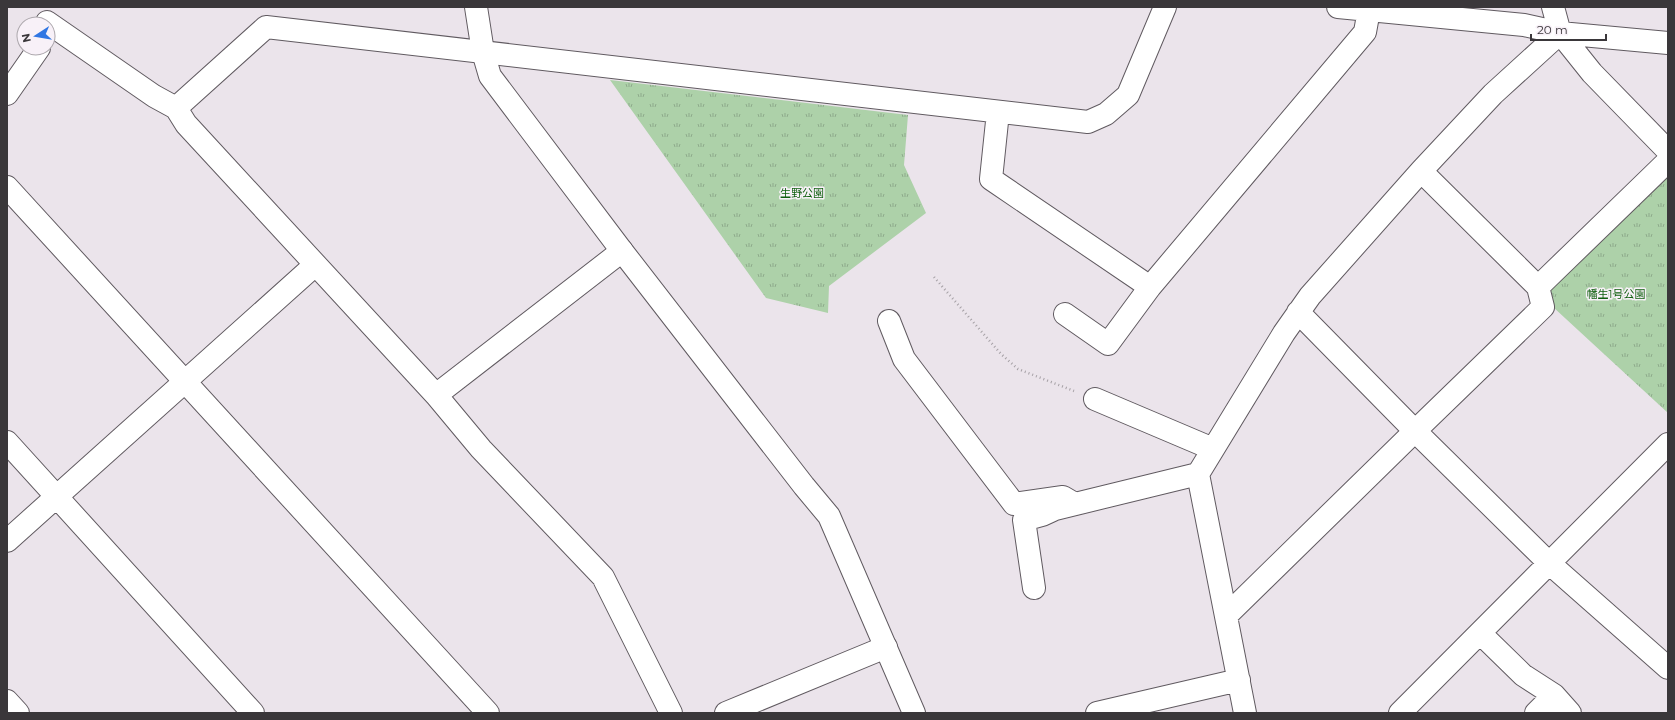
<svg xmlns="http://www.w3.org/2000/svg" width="1675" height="720" font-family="Montserrat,'Noto Sans JP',sans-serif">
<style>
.park{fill:url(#park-tufts)}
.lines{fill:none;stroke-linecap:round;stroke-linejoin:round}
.street-casing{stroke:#605a60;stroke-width:24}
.secondary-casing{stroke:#605a60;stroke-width:24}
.path{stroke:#a5a0a5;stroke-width:2.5;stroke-dasharray:1 3;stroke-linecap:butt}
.street{stroke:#fff;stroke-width:22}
.secondary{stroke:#fff;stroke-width:22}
.labels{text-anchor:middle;stroke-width:3;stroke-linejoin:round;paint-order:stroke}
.park-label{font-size:11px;fill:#0e5f0d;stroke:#f8f1f8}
</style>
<defs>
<pattern id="park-tufts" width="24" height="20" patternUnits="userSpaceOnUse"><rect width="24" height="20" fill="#add1a9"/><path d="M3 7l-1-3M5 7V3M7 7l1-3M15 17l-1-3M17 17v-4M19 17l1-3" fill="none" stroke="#8eaa8b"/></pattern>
</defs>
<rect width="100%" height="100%" fill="#ebe4eb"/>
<!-- park -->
<path class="park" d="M610 80 908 115 904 165 926 213 829 286 828 313 766 298Z
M1659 178 1668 179V413L1553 307 1550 286Z"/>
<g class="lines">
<defs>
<path id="street" d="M1338 7 1524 25 1560 33 1668 43
M1553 7 1560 33 1592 73 1668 151
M47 22 154 96 176 108 186 124 436 395 481 449 603 577 671 713
M7 94 39 48
M176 108 266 27 1088 122 1106 114 1128 95 1165 7
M998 112 991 179 1150 287
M1421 171 1538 287
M7 187 488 713
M1298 312 1415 431 1549 563 1668 668
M1065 314 1108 344 1150 287 1365 32 1369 10
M889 321 904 359 1014 504 1063 497 1075 504
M436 395 622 251
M1095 399 1213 449
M7 442 253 713
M7 541 315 265
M1034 588 1024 520 1042 515 1055 509 1198 474
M1226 616 1415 431 1543 307 1538 287 1668 161
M1480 633 1523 675 1554 695 1570 713
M7 701 18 713
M726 713 886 647
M1097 713 1239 680
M1245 713 1198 474 1284 333 1310 296 1421 171 1493 94 1560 33
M1400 713 1668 444
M1536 713 1554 695"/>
<path id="secondary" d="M476 7 483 52 490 76 622 251 804 486 829 516 914 713"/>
</defs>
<!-- street casing -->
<use href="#street" class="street-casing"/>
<!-- secondary casing -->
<use href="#secondary" class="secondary-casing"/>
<!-- path -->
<path class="path" d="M934 277 1001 354 1018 369 1074 391"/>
<!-- street -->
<use href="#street" class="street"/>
<!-- secondary -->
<use href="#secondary" class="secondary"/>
</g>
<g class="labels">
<!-- park labels -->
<g class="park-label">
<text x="802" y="197">生野公園</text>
<text x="1616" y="298">幡生1号公園</text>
</g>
</g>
<!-- border -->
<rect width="1675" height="720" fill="none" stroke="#3a373a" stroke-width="16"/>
<!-- north arrow -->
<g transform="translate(36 36) rotate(258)"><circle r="19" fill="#f8f1f8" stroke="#aca7ac"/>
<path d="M0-3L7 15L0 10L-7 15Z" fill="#3076e3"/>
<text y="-6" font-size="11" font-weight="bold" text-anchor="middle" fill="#3a373a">N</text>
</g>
<!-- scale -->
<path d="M1531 34v6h75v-6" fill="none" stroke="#3a373a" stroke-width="2"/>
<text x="1537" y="34" font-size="12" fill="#3a373a" stroke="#f8f1f8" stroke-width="3" paint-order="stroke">20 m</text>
</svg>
